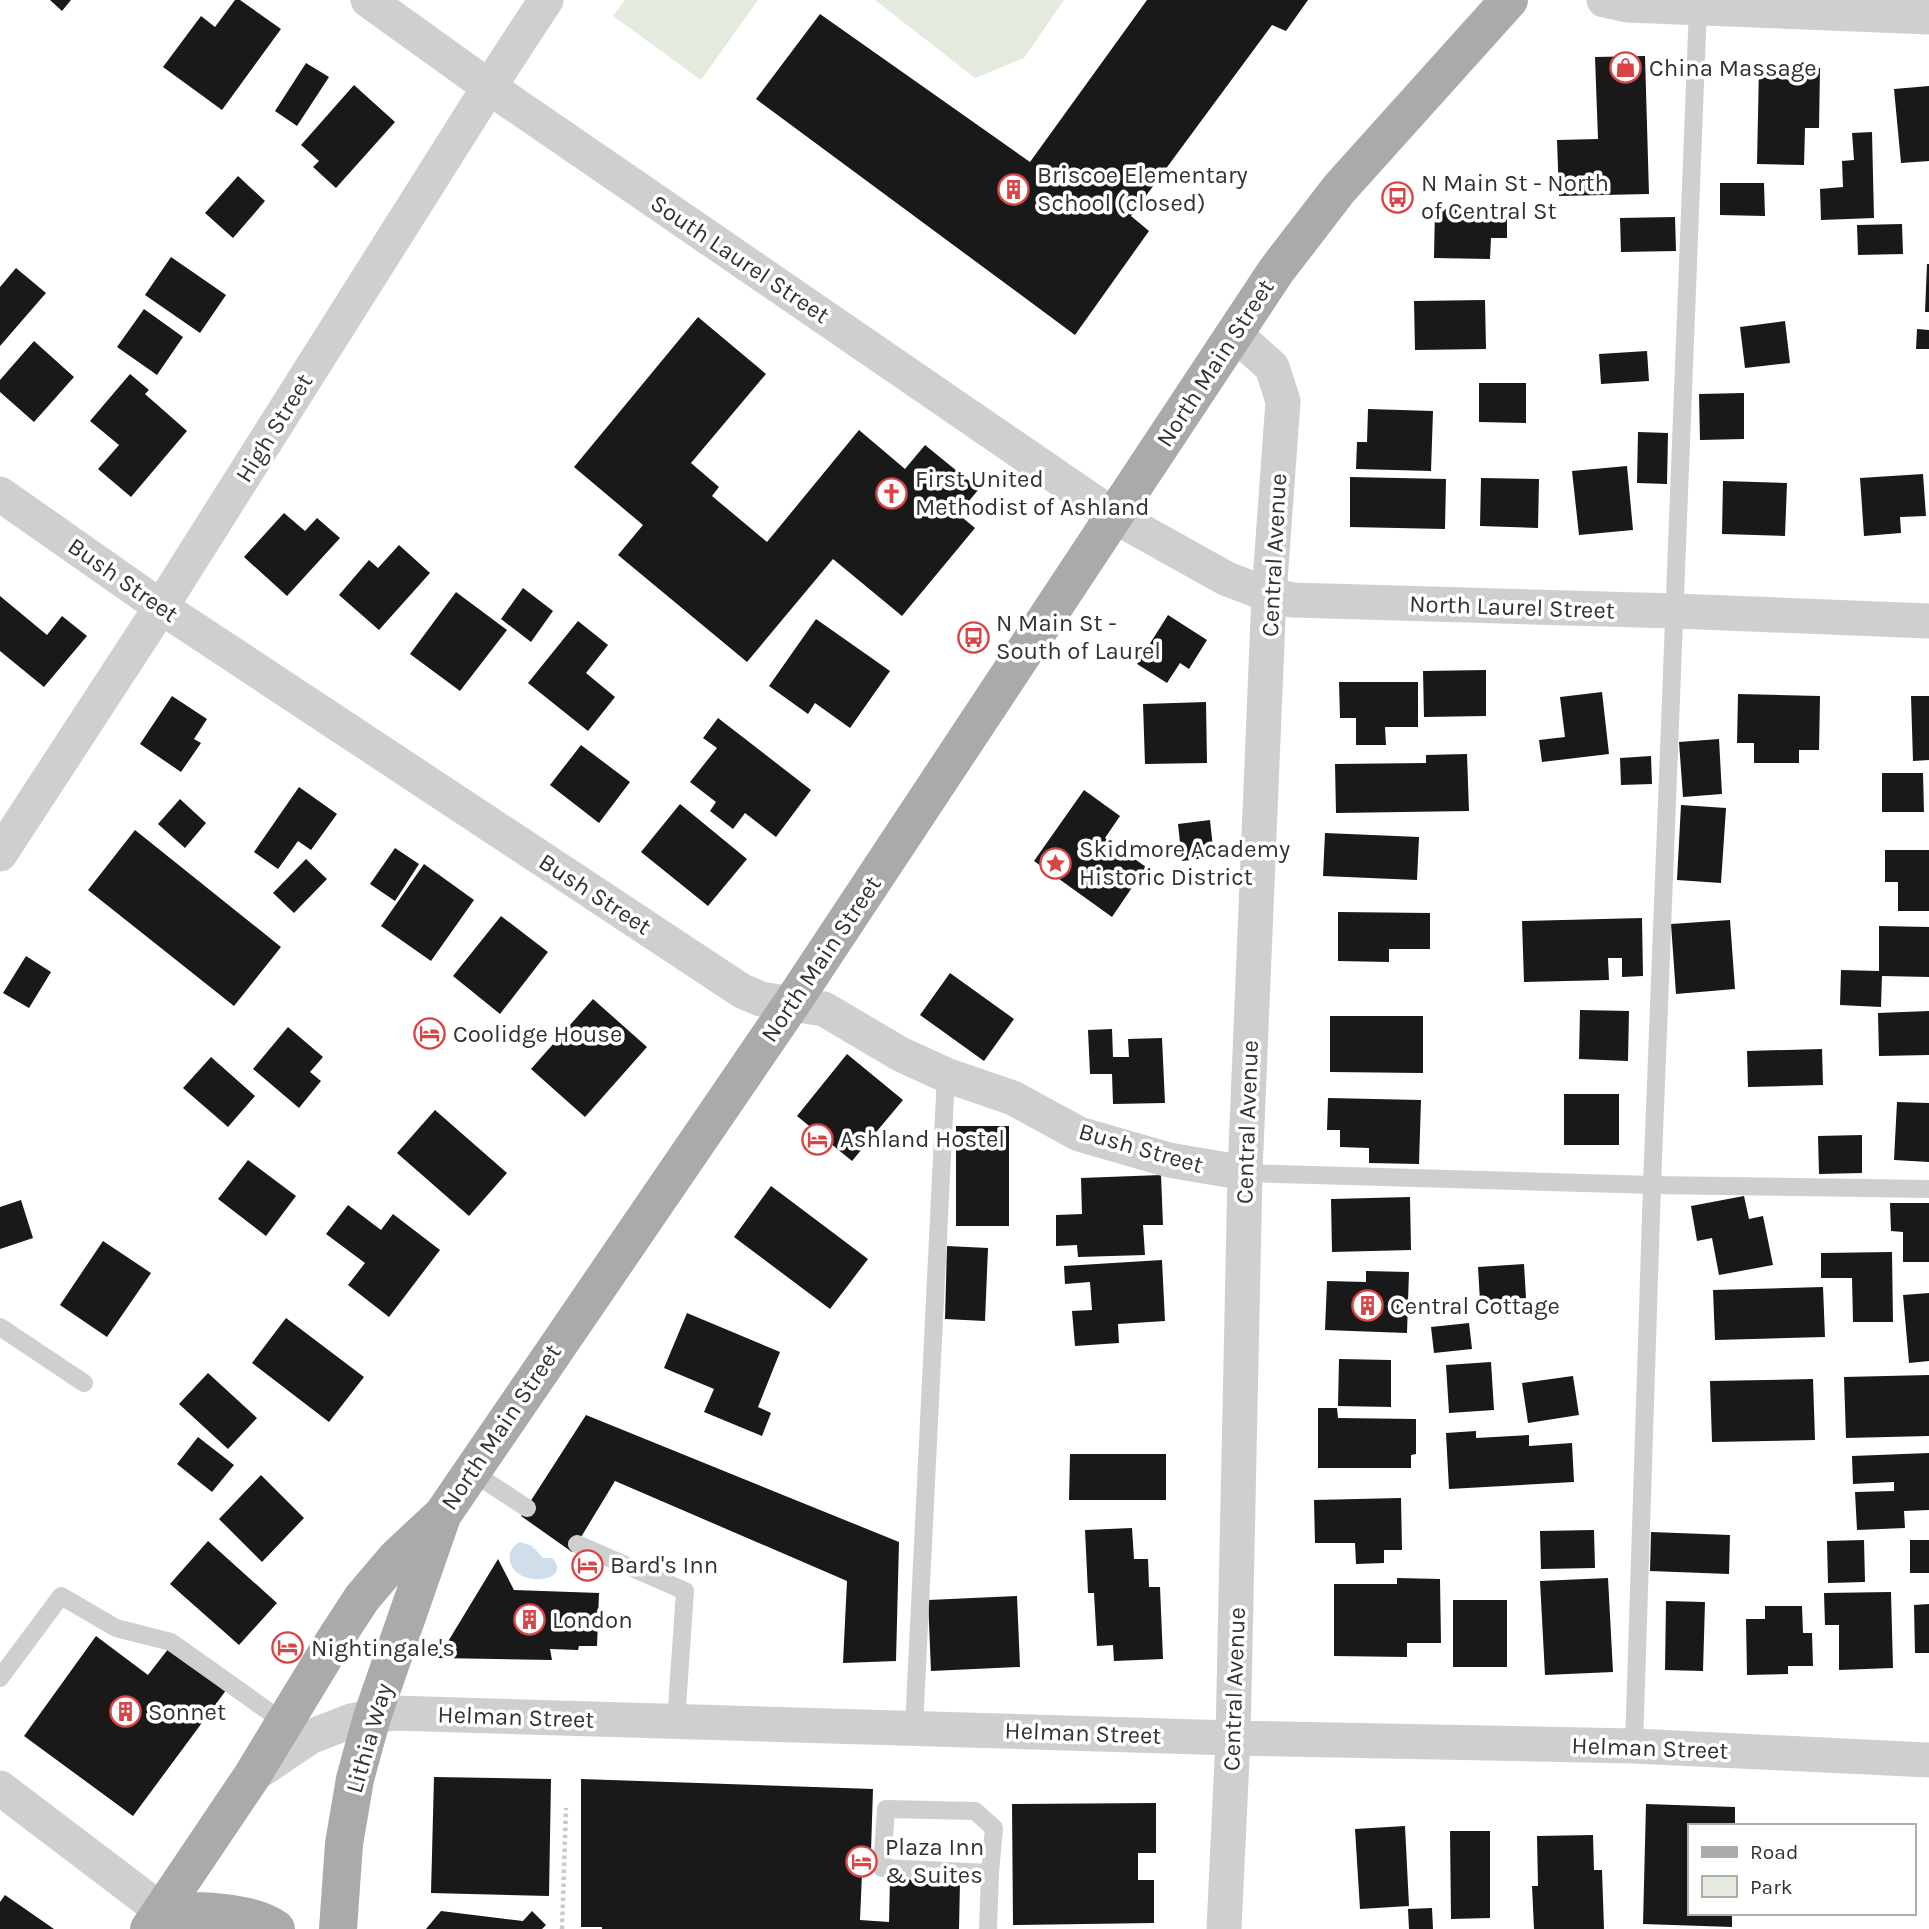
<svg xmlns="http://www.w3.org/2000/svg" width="1929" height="1929" font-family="Karla,sans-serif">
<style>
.green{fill:#e4eade}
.water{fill:#d0deeb}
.building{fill:#191919}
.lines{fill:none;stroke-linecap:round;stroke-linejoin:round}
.path{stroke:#c9c9c9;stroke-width:4.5;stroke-dasharray:3.5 3.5;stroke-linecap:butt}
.lane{stroke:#cfcfcf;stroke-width:18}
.street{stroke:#cfcfcf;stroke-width:35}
.primary{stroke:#aaa;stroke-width:38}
.labels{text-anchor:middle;stroke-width:7;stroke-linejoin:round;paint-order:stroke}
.poi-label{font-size:24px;fill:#323232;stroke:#fff;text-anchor:start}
.street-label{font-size:24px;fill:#323232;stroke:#fff}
</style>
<rect width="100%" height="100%" fill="#fff"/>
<!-- green -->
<path class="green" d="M625 0H758L701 80 613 16Z
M875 0H1064L1024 58 975 78Z"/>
<!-- water -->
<path class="water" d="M520 1542 532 1546 543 1558H552C575 1581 516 1590 510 1561 508 1552 513 1546 520 1542Z"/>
<!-- building -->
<path class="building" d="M50 0H71L62 11Z
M235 0H240L281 29 222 110 163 67 201 16 215 27Z
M1147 0H1308L1286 31 1272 25 1131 216 1149 231 1075 335 756 99 820 14 1030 162Z
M1645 56 1649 194 1559 196 1557 140 1598 139 1595 57Z
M306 63 329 77 297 126 275 111Z
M1759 66 1820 68 1819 128H1805L1804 165 1757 164Z
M354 85 395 122 336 188 313 167 319 161 301 145Z
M1929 86V161L1901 163 1894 89Z
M1872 132 1874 218 1821 220 1820 189 1843 187 1842 161 1854 160 1852 133Z
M238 176 265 201 233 238 205 213Z
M1720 183H1764L1765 216 1720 215Z
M1435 209 1507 210V238H1491L1490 259 1434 258Z
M1675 217 1676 251 1621 252 1620 218Z
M1902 224 1903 254 1858 255 1857 225Z
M171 257 226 295 200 333 145 295Z
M1927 264H1929V312H1925Z
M16 268 46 293 0 346V287Z
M1485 300 1486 349 1415 350 1414 301Z
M144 309 183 337 157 375 117 347Z
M698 317 766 374 691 463 719 487 712 496 767 542 859 430 905 469 925 445 979 489 958 514 975 528 902 616 833 559 747 662 618 555 643 525 574 467Z
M1785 321 1790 363 1745 368 1740 327Z
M1917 329 1929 330V349H1916Z
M34 341 74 377 34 422 0 392V380Z
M1647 351 1649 381 1601 384 1599 354Z
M130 374 149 390 145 394 187 431 131 497 98 469 119 445 90 421Z
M1479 383H1526V423L1479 422Z
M1744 393V439L1700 440 1699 394Z
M1368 409 1433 411 1431 471 1356 469 1357 442H1367Z
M1638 432 1668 433 1667 484 1637 483Z
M1627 466 1633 530 1579 535 1572 471Z
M1923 474 1926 516 1900 517 1901 533 1864 536 1860 478Z
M1350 477 1446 479 1445 529 1350 527Z
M1481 478 1539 479 1538 528 1480 526Z
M1723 481 1787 483 1785 536 1722 534Z
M284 513 305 531 317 518 340 538 287 596 244 557Z
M399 545 430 573 379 630 339 595 369 560 378 568Z
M523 588 553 611 531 642 501 619Z
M456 592 507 630 460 691 410 654Z
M0 596 47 635 62 616 87 636 44 687 0 651Z
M1168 615 1207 640 1189 669 1180 663 1167 683 1137 664Z
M816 619 890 671 850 728 815 703 808 714 769 686Z
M578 621 608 645 586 673 615 697 588 731 528 683Z
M1486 670V716L1424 717 1423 671Z
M1339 682H1418V727H1385L1386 745H1356V718H1340Z
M1602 692 1609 754 1542 762 1539 740 1565 737 1560 697Z
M1738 694 1820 696 1819 750H1799V763H1754V743H1737Z
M172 696 207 719 194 739 201 743 181 772 140 744Z
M1911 696H1929V760L1913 761Z
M1206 702 1207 763 1145 764 1143 704Z
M718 718 811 790 776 837 745 813 733 829 710 811 716 802 690 782 717 748 703 738Z
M1719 739 1722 794 1683 797 1679 742Z
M581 745 630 782 599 823 550 785Z
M1467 754 1469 811 1336 813 1335 764 1426 763V755Z
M1651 756 1652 784 1621 785 1620 758Z
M1882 773H1923L1924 812H1882Z
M299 787 337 814 311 850 298 841 278 869 254 852Z
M1084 790 1120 816 1105 838 1146 867 1112 917 1034 861Z
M180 799 206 823 185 848 158 824Z
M680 804 747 859 708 906 641 852Z
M1681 805 1726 808 1721 883 1677 880Z
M1210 820 1214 857 1182 861 1178 824Z
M135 830 281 947 234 1006 88 890Z
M1325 833 1419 837 1417 880 1323 876Z
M395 848 419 864 395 901 370 884Z
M1885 850H1929V911H1898V882H1885Z
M306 859 327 879 294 913 273 893Z
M424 864 474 900 431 961 381 926Z
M1338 912 1430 913V949H1389V962L1338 961Z
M501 916 548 952 500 1014 453 976Z
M1642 918 1643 976 1622 977V958H1608L1609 980 1524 982 1522 921Z
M1730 920 1735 989 1676 994 1671 924Z
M1879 926 1929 927V977L1882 976 1881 1007 1840 1005 1841 970 1879 971Z
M26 956 51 972 29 1008 3 993Z
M950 973 1014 1019 984 1061 920 1015Z
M593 999 647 1047 585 1117 531 1069Z
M1580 1010 1629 1011 1628 1061 1579 1059Z
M1929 1011V1055L1879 1056 1878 1013Z
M1330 1016H1423V1073L1330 1072Z
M288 1027 323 1057 310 1072 321 1081 299 1108 253 1069Z
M1112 1029 1113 1057H1129L1128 1039 1162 1038 1165 1103 1113 1104 1112 1074H1090L1088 1030Z
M1822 1049 1823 1085 1748 1087 1747 1051Z
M847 1054 903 1100 852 1161 797 1116Z
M211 1057 255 1096 228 1127 183 1088Z
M1564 1094H1619V1145H1564Z
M1328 1098 1421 1100 1419 1164 1369 1163V1148L1340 1147V1130H1327Z
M1897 1102 1929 1103V1162L1894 1160Z
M435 1110 507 1173 469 1216 397 1153Z
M956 1126H1009V1226H956Z
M1862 1135V1173L1819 1174 1818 1136Z
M248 1160 296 1196 266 1236 218 1199Z
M1161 1175 1163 1225H1143L1145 1255 1078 1257 1077 1245 1056 1246V1215L1082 1214 1081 1178Z
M771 1186 868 1259 830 1309 734 1237Z
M1744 1196 1749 1219 1763 1216 1773 1265 1719 1275 1712 1238 1697 1241 1691 1206Z
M1410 1197 1411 1250 1332 1252 1331 1199Z
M21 1200 33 1238 0 1249V1207Z
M1890 1203H1929V1262H1903V1232L1891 1231Z
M348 1205 381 1230 393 1214 440 1250 389 1317 348 1285 365 1263 326 1234Z
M103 1241 151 1273 107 1337 60 1305Z
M947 1246 988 1248 985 1321 945 1319Z
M1892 1252 1893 1322H1853L1852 1278H1821V1253Z
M1162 1260 1165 1321 1118 1324 1119 1343 1075 1346 1072 1311 1092 1310 1090 1282 1065 1284 1064 1266Z
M1524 1264 1526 1298 1480 1301 1478 1267Z
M1366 1271 1409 1272 1407 1333 1325 1330 1327 1281 1366 1282Z
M1823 1287 1825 1337 1715 1340 1713 1290Z
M1929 1293V1361L1909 1363 1903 1295Z
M687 1313 780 1352 758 1407 771 1413 762 1436 704 1412 714 1389 664 1368Z
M286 1318 364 1377 329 1422 252 1363Z
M1469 1323 1472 1349 1434 1353 1431 1327Z
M1339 1359 1391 1360V1407L1338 1406Z
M1491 1362 1494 1410 1449 1413 1446 1365Z
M208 1373 257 1418 228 1449 179 1404Z
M1929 1375V1436L1846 1438 1844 1377Z
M1573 1376 1579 1415 1528 1423 1522 1383Z
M1813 1379 1815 1440 1712 1442 1710 1381Z
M1318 1408H1337L1338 1418 1416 1419V1454L1411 1455V1468H1318Z
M586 1415 899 1542 896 1661 843 1663 847 1581 615 1481 572 1552 521 1516Z
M1476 1431V1438L1529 1435V1446L1572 1443 1574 1482 1449 1489 1446 1433Z
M198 1437 234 1465 212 1492 177 1464Z
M1929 1453V1510L1904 1511 1905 1528 1857 1530 1855 1492 1894 1491V1482L1853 1484 1852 1456Z
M1070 1454H1166V1500H1069Z
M261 1475 304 1518 262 1562 219 1519Z
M1401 1498 1402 1550H1384V1563L1356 1564 1355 1543H1315L1314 1500Z
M1132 1528 1134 1559H1148L1149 1587H1160L1163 1659 1114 1661 1113 1645 1097 1646 1094 1593H1088L1085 1530Z
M1594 1530 1595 1568 1541 1569 1540 1531Z
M1651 1532 1730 1535 1729 1574 1650 1571Z
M1864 1540 1865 1582 1828 1583 1827 1541Z
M1910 1540H1929V1573H1910Z
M208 1541 277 1603 239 1645 170 1584Z
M498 1559 514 1590 599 1593 597 1646H579L578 1650 550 1649 552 1660 438 1658Z
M1397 1578 1440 1579 1441 1643H1407V1657L1334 1656V1584H1397Z
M1608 1578 1613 1672 1545 1675 1540 1581Z
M1891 1592 1893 1668 1839 1670V1625H1825L1824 1593Z
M1017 1596 1020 1667 931 1671 928 1600Z
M1453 1600H1507V1667H1453Z
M1666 1601 1705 1602 1703 1671 1665 1670Z
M1929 1604V1653H1915L1914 1605Z
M1765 1606H1802L1803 1633H1812L1813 1666H1788V1674L1747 1675 1746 1619H1765Z
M96 1636 148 1675 172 1644 227 1689 133 1816 24 1736Z
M434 1777 551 1779 549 1896 431 1893Z
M581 1779 873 1789 871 1851 863 1850 860 1920 889 1922 890 1879 960 1881 959 1929H602V1927H581Z
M1156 1803V1853H1138V1880H1154V1923L1013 1925 1012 1804Z
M1646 1804 1735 1807V1826H1689V1913H1732V1927L1643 1924Z
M1405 1826 1409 1906 1360 1909 1355 1829Z
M1450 1831H1490V1918L1451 1919Z
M1593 1835 1594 1870H1602L1604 1929H1534L1532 1886H1538L1537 1836Z
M5 1895 54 1929H0V1902Z
M1432 1908 1433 1929H1409L1408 1909Z
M441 1911 523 1921 532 1911 546 1925 542 1929H426Z"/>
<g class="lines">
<!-- path -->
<path class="path" d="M562 1929 566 1808"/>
<!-- lane -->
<path class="lane" d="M1245 1173 1652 1185 1929 1189
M0 1327 84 1383
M472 1472 527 1508
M577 1544 685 1591 676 1721
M0 1678 61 1596 116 1628 171 1642 285 1723
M914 1727 946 1075
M1634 1746 1652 1185 1698 7
M988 1929 990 1873 994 1828 975 1811 886 1809 882 1868 990 1873"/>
<!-- street -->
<path class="street" d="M368 0 489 87 1114 516 1227 579 1269 595 1293 600 1675 611 1929 621
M1604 0 1627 5 1929 17
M0 494 161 607 742 991 761 999 824 1009 900 1054 946 1075 1013 1098 1079 1134 1169 1160 1245 1173
M0 854 161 607 489 87 546 0
M252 1776 310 1737 351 1721 393 1713 1233 1738 1634 1746 1929 1760
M0 1788 162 1911
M1224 1929 1233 1738 1245 1173 1269 595 1283 401 1272 367 1235 334"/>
<!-- primary -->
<path class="primary" d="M162 1911C193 1910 251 1910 276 1929
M149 1929 252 1776 334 1641 362 1598 396 1558 443 1514 792 1003 1276 271 1339 189 1509 0
M338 1929 344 1844 355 1779 372 1717 441 1519"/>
</g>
<!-- icons -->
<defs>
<symbol id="shop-ring" viewBox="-11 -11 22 22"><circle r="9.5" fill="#fff" stroke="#d74547" stroke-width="1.5"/><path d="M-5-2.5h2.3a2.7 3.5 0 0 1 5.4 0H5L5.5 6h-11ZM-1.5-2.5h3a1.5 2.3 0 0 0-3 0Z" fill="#d74547"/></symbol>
<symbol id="building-ring" viewBox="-11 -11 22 22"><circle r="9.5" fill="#fff" stroke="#d74547" stroke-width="1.5"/><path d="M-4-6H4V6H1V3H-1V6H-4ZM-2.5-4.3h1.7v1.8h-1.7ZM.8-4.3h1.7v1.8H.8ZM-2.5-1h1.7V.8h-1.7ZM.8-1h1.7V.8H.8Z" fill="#d74547"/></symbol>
<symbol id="bus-ring" viewBox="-11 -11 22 22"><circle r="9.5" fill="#fff" stroke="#d74547" stroke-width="1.5"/><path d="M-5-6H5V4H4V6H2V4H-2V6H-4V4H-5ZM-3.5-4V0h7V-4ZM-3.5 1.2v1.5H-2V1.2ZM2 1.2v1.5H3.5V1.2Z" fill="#d74547"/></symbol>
<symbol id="church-ring" viewBox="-11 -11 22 22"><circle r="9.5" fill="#fff" stroke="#d74547" stroke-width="1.5"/><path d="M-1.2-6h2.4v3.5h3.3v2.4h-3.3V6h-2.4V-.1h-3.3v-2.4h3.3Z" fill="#d74547"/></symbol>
<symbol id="sight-ring" viewBox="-11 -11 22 22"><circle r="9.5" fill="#fff" stroke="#d74547" stroke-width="1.5"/><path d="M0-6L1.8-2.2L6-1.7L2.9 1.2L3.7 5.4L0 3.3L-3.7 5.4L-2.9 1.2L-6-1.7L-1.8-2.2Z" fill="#d74547"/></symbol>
<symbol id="hotel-ring" viewBox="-11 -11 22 22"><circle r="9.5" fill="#fff" stroke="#d74547" stroke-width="1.5"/><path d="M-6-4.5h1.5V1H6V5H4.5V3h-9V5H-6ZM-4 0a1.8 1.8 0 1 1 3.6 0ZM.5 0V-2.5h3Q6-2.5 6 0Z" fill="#d74547"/></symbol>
</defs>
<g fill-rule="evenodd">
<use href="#shop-ring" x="1608" y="50" width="35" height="35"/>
<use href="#building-ring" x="996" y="172" width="35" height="35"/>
<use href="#bus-ring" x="1380" y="180" width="35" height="35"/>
<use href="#church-ring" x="874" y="476" width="35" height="35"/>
<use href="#bus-ring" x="956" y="620" width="35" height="35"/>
<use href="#sight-ring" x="1038" y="846" width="35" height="35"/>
<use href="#hotel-ring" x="412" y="1016" width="35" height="35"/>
<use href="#hotel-ring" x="800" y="1122" width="35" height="35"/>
<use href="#building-ring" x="1350" y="1288" width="35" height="35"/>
<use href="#hotel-ring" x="570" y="1548" width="35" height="35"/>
<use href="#building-ring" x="512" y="1602" width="35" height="35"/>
<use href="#hotel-ring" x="270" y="1630" width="35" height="35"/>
<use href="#building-ring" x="108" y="1694" width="35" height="35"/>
<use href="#hotel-ring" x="844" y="1844" width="35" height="35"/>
</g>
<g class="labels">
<!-- poi labels -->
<g class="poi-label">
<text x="1649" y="76">China Massage</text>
<text x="1037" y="183">Briscoe Elementary<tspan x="1037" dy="28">School (closed)</tspan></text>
<text x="1421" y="191">N Main St - North<tspan x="1421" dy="28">of Central St</tspan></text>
<text x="915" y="487">First United<tspan x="915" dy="28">Methodist of Ashland</tspan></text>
<text x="996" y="631">N Main St -<tspan x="996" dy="28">South of Laurel</tspan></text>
<text x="1079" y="857">Skidmore Academy<tspan x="1079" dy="28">Historic District</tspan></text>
<text x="453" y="1042">Coolidge House</text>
<text x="840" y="1147">Ashland Hostel</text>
<text x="1390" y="1314">Central Cottage</text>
<text x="610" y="1573">Bard's Inn</text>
<text x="552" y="1628">London</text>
<text x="311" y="1656">Nightingale's</text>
<text x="148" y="1720">Sonnet</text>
<text x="885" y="1855">Plaza Inn<tspan x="885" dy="28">&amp; Suites</tspan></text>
</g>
<!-- street labels -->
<g class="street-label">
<text transform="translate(740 259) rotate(34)" y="8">South Laurel Street</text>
<text transform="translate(1215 363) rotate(-57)" y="8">North Main Street</text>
<text transform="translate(274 428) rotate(-58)" y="8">High Street</text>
<text transform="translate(1274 555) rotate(-87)" y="8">Central Avenue</text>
<text transform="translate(123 580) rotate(35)" y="8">Bush Street</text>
<text transform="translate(1512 607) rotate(2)" y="8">North Laurel Street</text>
<text transform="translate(595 894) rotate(33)" y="8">Bush Street</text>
<text transform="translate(821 959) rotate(-56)" y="8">North Main Street</text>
<text transform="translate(1247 1122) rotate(-88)" y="8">Central Avenue</text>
<text transform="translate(1141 1148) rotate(16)" y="8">Bush Street</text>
<text transform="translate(501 1427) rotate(-56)" y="8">North Main Street</text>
<text transform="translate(1234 1689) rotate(-88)" y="8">Central Avenue</text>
<text transform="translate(516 1717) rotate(2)" y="8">Helman Street</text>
<text transform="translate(1083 1733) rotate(2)" y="8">Helman Street</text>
<text transform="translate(369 1738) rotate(-74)" y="8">Lithia Way</text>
<text transform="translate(1650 1748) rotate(2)" y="8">Helman Street</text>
</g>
</g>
<!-- legend -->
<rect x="1688" y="1824" width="228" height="91" fill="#ffffff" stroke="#adadad" stroke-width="2"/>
<rect x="1702" y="1847" width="35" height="10" fill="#aaaaaa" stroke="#adadad" stroke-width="2"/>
<text x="1750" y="1859" font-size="21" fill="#323232">Road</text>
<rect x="1702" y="1876" width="35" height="21" fill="#e4eade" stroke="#adadad" stroke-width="2"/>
<text x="1750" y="1894" font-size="21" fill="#323232">Park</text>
</svg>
